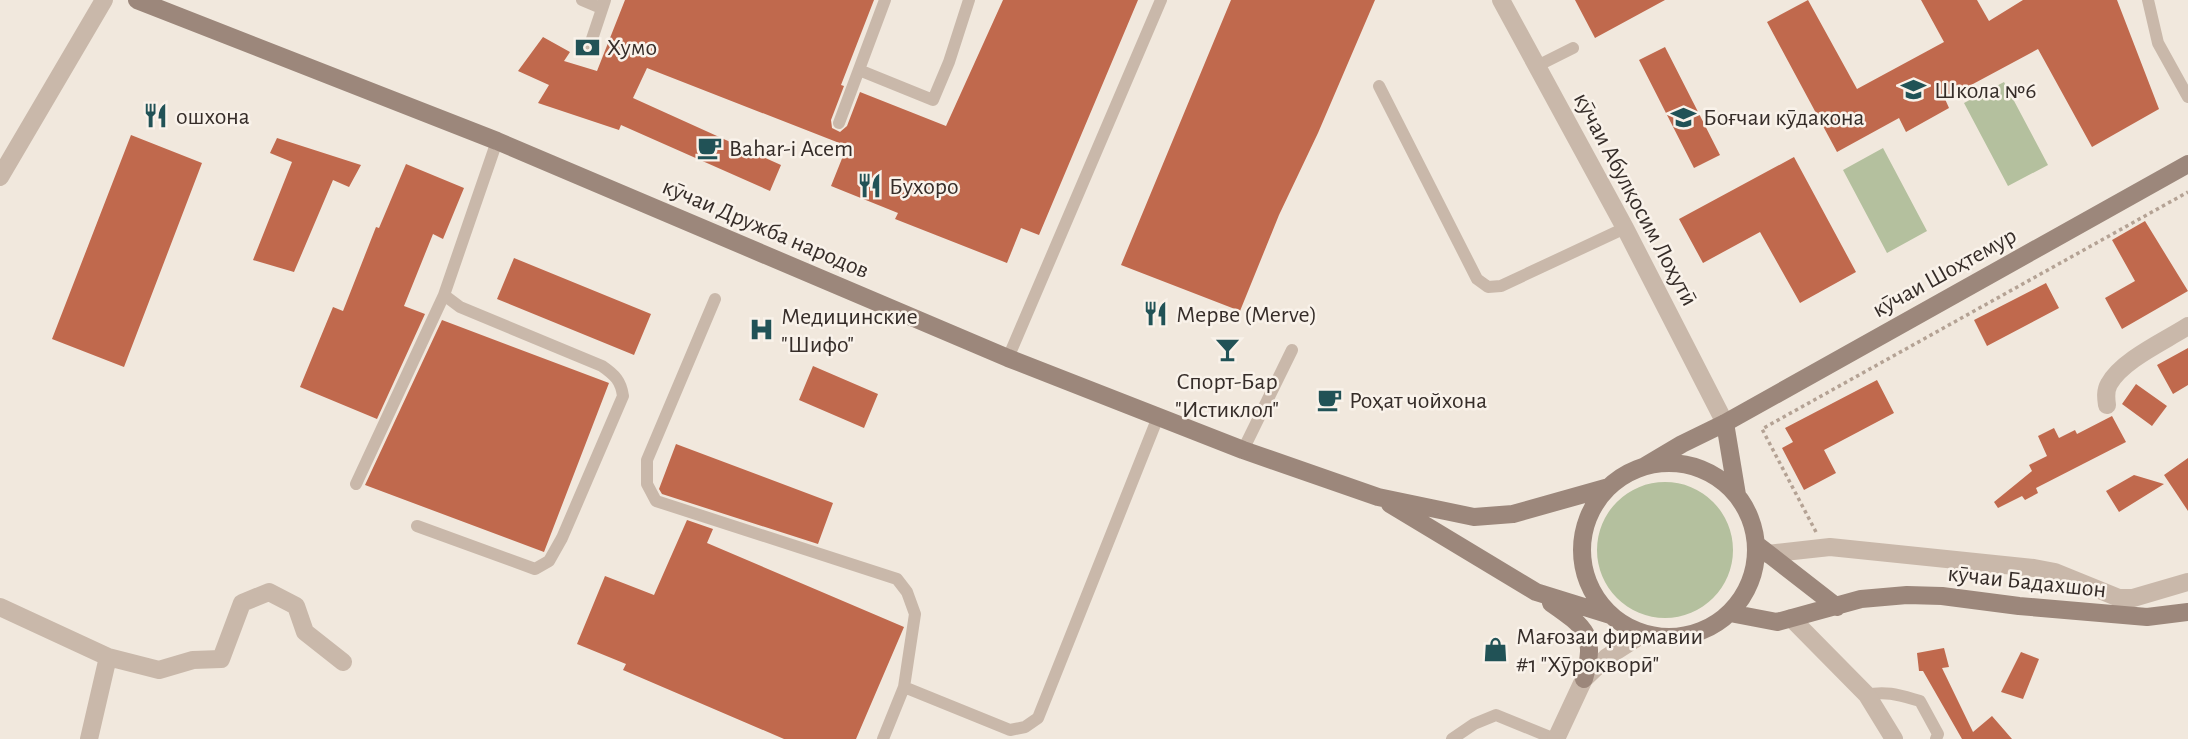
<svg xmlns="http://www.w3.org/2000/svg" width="2188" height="739" font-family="'Alegreya Sans',sans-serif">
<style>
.green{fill:#b4c09e}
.building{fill:#c0694d}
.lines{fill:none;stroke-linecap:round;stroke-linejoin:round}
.path{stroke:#b4a294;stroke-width:3.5;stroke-dasharray:3.5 3.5;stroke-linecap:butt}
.service{stroke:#c9b8aa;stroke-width:12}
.minor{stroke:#c9b8aa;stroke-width:18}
.tertiary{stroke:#c9b8aa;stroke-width:18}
.secondary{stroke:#9c877b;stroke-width:18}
.labels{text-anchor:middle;stroke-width:5;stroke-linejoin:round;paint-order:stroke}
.poi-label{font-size:24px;fill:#362d29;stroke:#f9f2ea;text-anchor:start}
.street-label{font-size:24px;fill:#362d29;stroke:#f9f2ea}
</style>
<rect width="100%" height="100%" fill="#f1e8dd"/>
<!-- green -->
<path class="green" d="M2004 82 2048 165 2008 186 1964 103Z
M1883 148 1927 231 1887 253 1843 170Z
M1597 550a68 68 0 1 1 136 0a68 68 0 1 1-136 0Z"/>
<!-- building -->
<path class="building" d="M625 0H874L841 85 844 86 831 120 832 128 840 132 847 126 860 92 946 126 1003 0H1138L1039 235 1021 228 1007 263 895 219 898 213 831 186 847 146 647 68 633 98 781 165 770 191 621 125 619 130 538 103 549 85 518 71 543 37 570 52 564 61 597 71Z
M1231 0H1375L1318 133 1279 215 1240 311 1121 265Z
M1575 0H1665L1595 38Z
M1808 0 1857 89 1944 42 1921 0H1977L1989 21 2023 0H2117L2159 109 2092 147 2038 49 1945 99 1949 108 1906 132 1899 118 1837 152 1767 22Z
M1665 47 1720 155 1694 168 1639 60Z
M131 135 202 163 124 367 52 339Z
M277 138 361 165 349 187 333 180 294 272 253 260 292 162 270 153Z
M1794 157 1856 272 1800 303 1760 232 1703 263 1679 219Z
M406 164 464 188 443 239 433 234 404 306 425 314 377 419 300 387 333 307 343 311 376 227 379 228Z
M2145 221 2188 291 2122 329 2105 298 2135 281 2112 240Z
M514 258 651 314 634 355 497 299Z
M2046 283 2059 308 1987 346 1974 320Z
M442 320 609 383 544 552 365 485Z
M2188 348V385L2173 394 2157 365Z
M813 366 878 394 864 428 799 400Z
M1877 380 1894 413 1824 450 1836 473 1804 490 1782 448 1793 442 1785 428Z
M2136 384 2167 406 2152 426 2122 404Z
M2112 416 2126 442 2036 488 2038 493 2025 500 2022 496 1998 508 1994 502 2032 471 2029 465 2047 456 2038 436 2054 428 2059 438 2075 430 2077 434Z
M676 444 833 503 818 544 662 494 659 489Z
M2188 458V511L2164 475Z
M2134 475 2164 484 2119 512 2106 491Z
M687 520 713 529 707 543 904 627 856 739H784L623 670 626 664 577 644 605 576 654 595Z
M1944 648 1949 667 1942 668 1973 732 1992 716 2012 739H1962L1923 671H1919L1917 653Z
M2021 652 2039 659 2023 699 2001 692Z"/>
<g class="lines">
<!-- path -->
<path class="path" d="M1816 532 1762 429 2188 192"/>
<!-- service -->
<path class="service" d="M582 0 601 8
M2148 0 2158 43 2188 97
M589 48 605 0
M1537 66 1573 48
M859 70 933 100 949 62 969 0
M1379 86 1477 279 1488 287 1501 286 1625 228
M839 123 885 0
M715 299 647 460V484L656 501 897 579 907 592 915 614 904 687 883 739
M1008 358 1161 0
M1243 450 1292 350
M356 484 444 295
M417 526 535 569 549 561 562 538 623 396C621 381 615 375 602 366L460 307 444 295 497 141
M904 687 1010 730 1025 727 1038 718 1158 417
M1867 695C1886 690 1902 696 1920 701L1938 734 1936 739
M1452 739 1474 724 1496 715 1555 739"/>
<!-- minor -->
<path class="minor" d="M0 177 104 0
M2107 405C2106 398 2105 391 2109 384 2122 360 2165 341 2188 326
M1767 554 1830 547 2034 568 2055 572 2119 598H2133L2188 582
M0 607 108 657 89 739
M1791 618 1867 695 1894 739
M108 657 159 670 193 660 221 659 242 603 269 592 296 606 305 632 343 662"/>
<!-- tertiary -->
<path class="tertiary" d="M1501 0 1625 228 1725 423
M1556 739 1584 679 1607 657 1643 634"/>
<!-- secondary -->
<path class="secondary" d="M137 0 497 141 1008 358 1243 450 1378 497 1474 517 1513 514 1609 487
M1725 423 1737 495
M1582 550a87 87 0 1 1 174 0a87 87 0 1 1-174 0Z
M1645 466 1682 444 1725 423 2188 164
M1390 504 1536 592 1610 615
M1756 544 1837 607
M1551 603C1587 628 1596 635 1584 679
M1730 613 1777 622 1861 599 1907 595 1942 596 2019 606 2147 617 2188 612"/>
</g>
<!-- icons -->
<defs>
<symbol id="bank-bare" viewBox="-9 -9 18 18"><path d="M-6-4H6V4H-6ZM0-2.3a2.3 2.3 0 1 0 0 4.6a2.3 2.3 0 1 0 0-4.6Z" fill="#215256" stroke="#f9f2ea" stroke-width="2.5" paint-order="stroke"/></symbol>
<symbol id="school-bare" viewBox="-9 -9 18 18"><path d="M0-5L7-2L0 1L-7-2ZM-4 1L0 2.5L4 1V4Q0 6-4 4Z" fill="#215256" stroke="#f9f2ea" stroke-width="2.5" paint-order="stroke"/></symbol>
<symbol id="restaurant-bare" viewBox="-9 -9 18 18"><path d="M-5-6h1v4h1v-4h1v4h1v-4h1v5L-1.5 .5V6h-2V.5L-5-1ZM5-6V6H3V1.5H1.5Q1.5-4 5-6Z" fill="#215256" stroke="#f9f2ea" stroke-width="2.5" paint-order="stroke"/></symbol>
<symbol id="cafe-bare" viewBox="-9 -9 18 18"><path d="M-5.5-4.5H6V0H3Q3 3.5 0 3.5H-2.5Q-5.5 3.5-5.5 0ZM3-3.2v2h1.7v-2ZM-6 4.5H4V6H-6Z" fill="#215256" stroke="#f9f2ea" stroke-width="2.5" paint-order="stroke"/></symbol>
<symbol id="hospital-bare" viewBox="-9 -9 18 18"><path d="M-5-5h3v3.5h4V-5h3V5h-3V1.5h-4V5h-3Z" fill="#215256" stroke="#f9f2ea" stroke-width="2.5" paint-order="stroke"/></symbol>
<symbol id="bar-bare" viewBox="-9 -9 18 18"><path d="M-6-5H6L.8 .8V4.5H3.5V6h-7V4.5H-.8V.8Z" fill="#215256" stroke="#f9f2ea" stroke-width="2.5" paint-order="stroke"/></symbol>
<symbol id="shop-bare" viewBox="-9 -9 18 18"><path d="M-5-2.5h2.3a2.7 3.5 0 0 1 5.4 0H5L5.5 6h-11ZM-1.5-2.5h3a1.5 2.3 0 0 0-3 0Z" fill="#215256" stroke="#f9f2ea" stroke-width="2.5" paint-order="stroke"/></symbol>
</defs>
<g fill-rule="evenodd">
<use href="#bank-bare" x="570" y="30" width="35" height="35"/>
<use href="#school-bare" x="1896" y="72" width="35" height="35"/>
<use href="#restaurant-bare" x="138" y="98" width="35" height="35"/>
<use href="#school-bare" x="1666" y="100" width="35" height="35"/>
<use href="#cafe-bare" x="692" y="130" width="35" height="35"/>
<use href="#restaurant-bare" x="852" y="168" width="35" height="35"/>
<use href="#restaurant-bare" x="1138" y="296" width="35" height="35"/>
<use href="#hospital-bare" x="744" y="312" width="35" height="35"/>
<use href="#bar-bare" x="1210" y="332" width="35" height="35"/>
<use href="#cafe-bare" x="1312" y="382" width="35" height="35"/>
<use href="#shop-bare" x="1478" y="632" width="35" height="35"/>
</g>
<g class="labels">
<!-- poi labels -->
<g class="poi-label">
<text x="607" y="55">Хумо</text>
<text x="1934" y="98">Школа №6</text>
<text x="176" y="124">ошхона</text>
<text x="1703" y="125">Боғчаи кӯдакона</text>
<text x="729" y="156">Bahar-i Acem</text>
<text x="889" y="194">Бухоро</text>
<text x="1176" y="322">Мерве (Merve)</text>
<text x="781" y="324">Медицинские<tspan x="781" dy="28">"Шифо"</tspan></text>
<text x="1227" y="389" text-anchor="middle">Спорт-Бар<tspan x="1227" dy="28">"Истиклол"</tspan></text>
<text x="1349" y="408">Роҳат чойхона</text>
<text x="1516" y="644">Мағозаи фирмавии<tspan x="1516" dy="28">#1 "Хӯрокворӣ"</tspan></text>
</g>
<!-- street labels -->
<g class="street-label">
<text transform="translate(1636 199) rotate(62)" y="8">кӯчаи Абулқосим Лоҳутӣ</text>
<text transform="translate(766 228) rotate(23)" y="8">кӯчаи Дружба народов</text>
<text transform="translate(1944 272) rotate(-29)" y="8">кӯчаи Шоҳтемур</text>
<text transform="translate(2027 581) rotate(6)" y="8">кӯчаи Бадахшон</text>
</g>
</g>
</svg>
